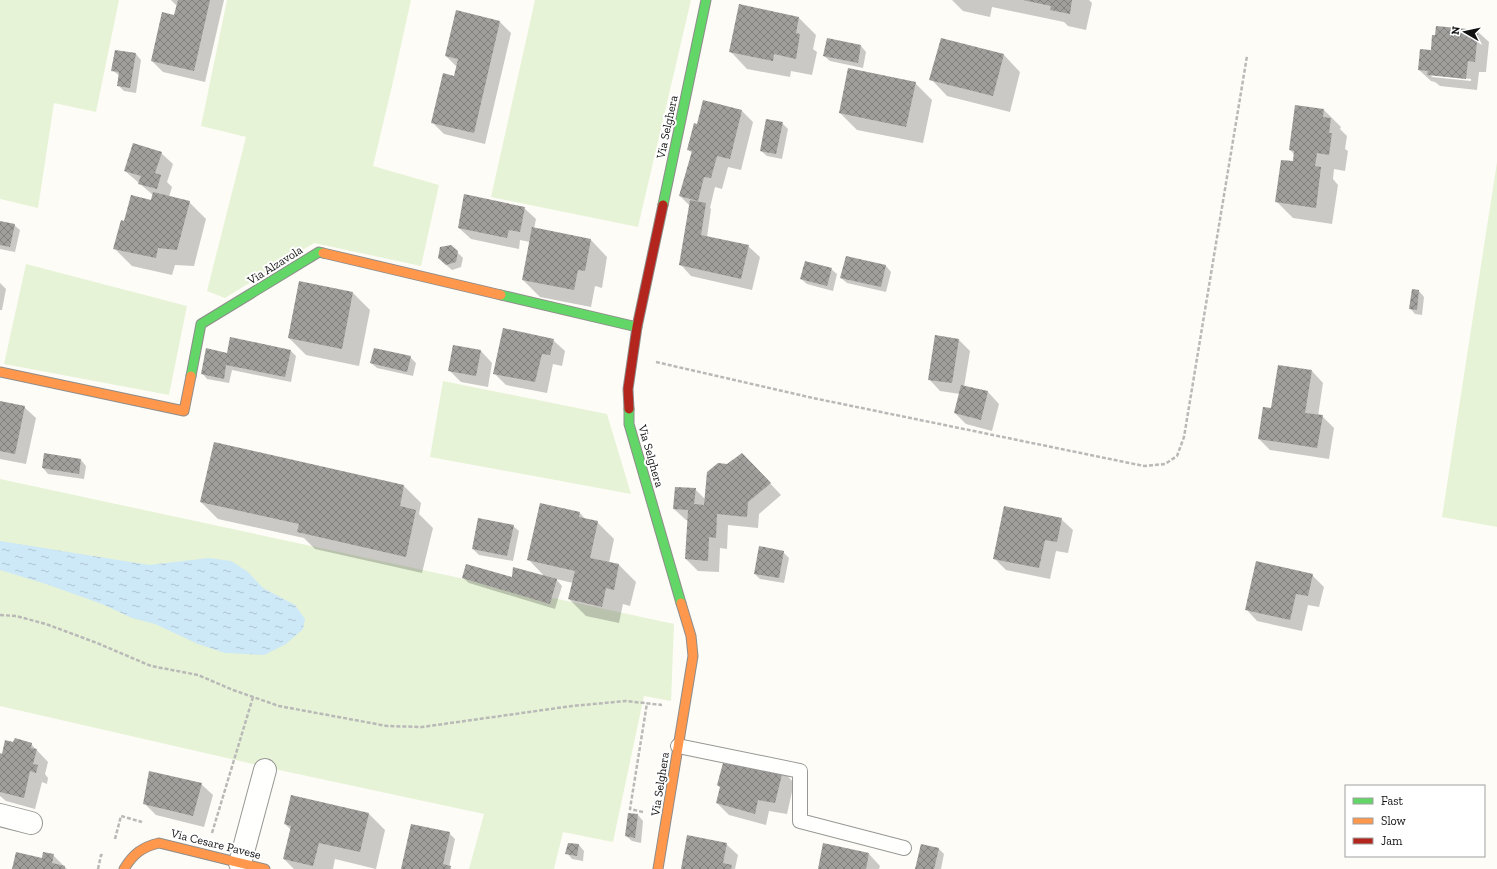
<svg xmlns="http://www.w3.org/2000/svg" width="1497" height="869" font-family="'Zilla Slab',serif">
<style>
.green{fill:#e7f3d7}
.water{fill:url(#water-ripples)}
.shadow{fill:#0003;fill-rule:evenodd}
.building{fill:url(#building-cross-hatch)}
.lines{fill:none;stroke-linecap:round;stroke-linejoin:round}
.lane-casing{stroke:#979795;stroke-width:16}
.street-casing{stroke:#979795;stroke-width:24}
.fast-casing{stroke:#8e8d8b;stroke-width:11}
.slow-casing{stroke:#8e8d8b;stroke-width:11}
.jam-casing{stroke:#8e8d8b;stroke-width:11}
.path{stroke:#b9b9b8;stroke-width:2.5;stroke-dasharray:4 2;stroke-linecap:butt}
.lane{stroke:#fffffe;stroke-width:14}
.street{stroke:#fffffe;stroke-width:22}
.fast{stroke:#63d668;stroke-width:9}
.slow{stroke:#ff974d;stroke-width:9}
.jam{stroke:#b3261e;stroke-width:9}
.labels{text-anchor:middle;stroke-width:4;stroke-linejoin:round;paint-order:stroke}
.street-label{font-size:12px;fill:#111;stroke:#fff}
</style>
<defs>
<pattern id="water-ripples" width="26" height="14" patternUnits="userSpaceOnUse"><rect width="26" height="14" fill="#cde8f7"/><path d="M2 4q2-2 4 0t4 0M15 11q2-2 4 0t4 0" fill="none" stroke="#afc6d3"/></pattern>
<pattern id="building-cross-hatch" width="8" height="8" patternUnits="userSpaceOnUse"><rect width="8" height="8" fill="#a19f9c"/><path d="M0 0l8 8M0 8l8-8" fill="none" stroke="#82807e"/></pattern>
</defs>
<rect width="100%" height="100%" fill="#fdfcf7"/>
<!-- green -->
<path class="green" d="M0 0H119L96 112 54 103 38 208 0 199Z
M227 0H411L392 86 373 166 439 185 421 266 314 243 225 298 207 291 246 137 201 126Z
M535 0H691L638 227 491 197Z
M1497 162V527L1442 517Z
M26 264 187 306 169 395 4 364Z
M443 381 607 414 631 494 430 457Z
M0 479 674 624 671 701 644 696 613 842 563 832 554 869H469L484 814 279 770 0 706Z"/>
<!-- water -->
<path class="water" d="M0 541 149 565 209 558 231 561 248 572 263 588 295 605 305 619 303 629 286 644 264 655 225 653 198 644 155 624 132 618 102 604 46 584 0 570Z"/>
<!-- shadow -->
<path class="shadow" d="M171 0H224L205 82 163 72 152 61 175 16 177 6Z
M952 0H1089L1092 3 1086 30 1068 26 1064 22 992 7 990 17 963 11Z
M799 18 816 35 813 49 817 52 812 75 791 71 790 77 747 69 731 52Z
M500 22 511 33 485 144 444 134 432 122 455 77 457 67 446 56Z
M1477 31 1489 42 1486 72H1479L1477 90 1440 86 1435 82 1431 81 1419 70 1432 51ZM1430 74 1471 79V81L1432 77Z
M861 46 866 52 863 68 830 61 824 56Z
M136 54 141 60 136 93 124 91 118 85 120 76 112 70Z
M1004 55 1020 72 1010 112 947 96 931 79Z
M915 83 932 100 923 143 857 130 840 113Z
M741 110 753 122 741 170 728 167 722 189 715 187 710 208 711 209 707 237 748 246 760 257 752 290 691 276 680 264 690 206 680 196 692 153 689 150Z
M1324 110 1341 127 1340 129 1347 136 1345 149 1348 151 1345 171 1334 169 1333 179 1338 185 1332 224 1293 218 1276 201 1294 162 1295 155 1290 150Z
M782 123 788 129 782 159 767 156 761 151Z
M161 153 173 164 167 182 172 187 169 197 189 202 206 219 194 266 175 265 172 275 132 266 115 249 125 222 151 202 153 195 125 171Z
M524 208 536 219 534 229 591 240 607 257 602 288 595 286 591 307 540 297 523 280 530 242 520 240 519 249 471 239 459 228Z
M0 222 14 225 20 230 15 252 0 249Z
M457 252 463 258 461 267 452 270 444 263Z
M886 266 891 272 886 292 847 283 841 278Z
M831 269 837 274 833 291 807 284 801 279Z
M300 282 353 293 370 310 359 366 306 355 289 338Z
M0 283 6 289 2 310H0Z
M1419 291 1424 297 1422 315 1415 314 1410 308Z
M936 336 959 340 970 351 964 387 988 392 999 404 992 431 966 424 955 413 960 394 940 391 929 379Z
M553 340 565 351 562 366 553 364 547 393 506 385 495 374Z
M291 351 296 356 291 382 232 370 229 383 207 379 202 373 228 354Z
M481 351 492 363 488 387 461 382 449 370Z
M410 357 416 363 413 376 377 368 371 363Z
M1312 371 1323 383 1318 416H1322L1334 428 1329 459 1270 450 1259 439 1272 410Z
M0 402 24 407 36 418 26 464 0 459Z
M214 443 404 486 421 503 419 514 433 528 422 573 315 549 304 538 218 519 201 502Z
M45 454 81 460 86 466 84 479 48 474 43 468Z
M753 465 781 495 759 514 758 528 728 525 727 549 720 548 719 572 698 571 686 559 689 520H686L674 509 695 489 706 500Z
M580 513 586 520 597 522 614 539 609 563 619 565 636 582 630 606 623 604 619 623 586 616 569 599 573 583 556 579 562 586 555 609 469 583 463 578 513 579 545 577 529 560Z
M1061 519 1073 530 1068 553 1056 551 1050 579 1006 570 995 559Z
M513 526 519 531 513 561 479 555 473 549Z
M783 552 789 558 784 583 760 579 755 574Z
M1312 575 1324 587 1319 607 1308 605 1302 631 1257 621 1246 609Z
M31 744 48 762 45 774 48 778 47 784 42 782 35 809 6 801 0 796V754L3 755Z
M783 771 794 783 787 814 769 811 766 825 729 815 717 803 721 788 718 785 764 772Z
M201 784 213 795 204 827 156 815 144 803Z
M368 813 385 830 376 869 335 859 333 869H294L284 859 291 830 285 824Z
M638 815 643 821 641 843 632 841 626 836Z
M449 833 455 839 449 867 452 869H402Z
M726 844 738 855 735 869H682Z
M579 845 584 851 583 861 572 859 567 853Z
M938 848 944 854 941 869H916Z
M869 854 880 866 879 869H819Z
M53 855 67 869H13L43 859Z"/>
<!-- building -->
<path class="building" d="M178 0H210L194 71 151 61 162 12 174 15Z
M1023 0H1072L1070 14 1050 10 1051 6Z
M739 4 799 17 796 33 800 34 796 59 774 54 773 61 729 52Z
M456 10 500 21 474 133 431 123 443 73 454 76 458 59 445 56Z
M1436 26 1478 30 1475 62 1468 61 1466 79 1427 75 1428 71 1418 70 1420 49 1431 50 1432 35H1435Z
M827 38 861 45 858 63 823 56Z
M941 38 1004 54 993 96 929 80Z
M115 50 136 53 130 88 117 86 119 72 111 71Z
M848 68 916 82 906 127 839 113Z
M703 100 742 110 730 159 717 156 711 178 704 177 698 201 679 196 692 151 687 150 694 123 697 124Z
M1295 105 1324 109 1323 117 1331 118 1329 133H1332L1329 155 1317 153 1315 166 1321 167 1316 208 1275 202 1281 160 1293 161 1294 151 1289 150Z
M766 119 783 122 776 154 760 151Z
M133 143 162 152 155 173 161 175 157 189 138 184 141 176 124 171Z
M153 192 190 201 177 250 158 248 156 258 113 249 121 220 124 221 131 195 151 200Z
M464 194 525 207 520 232 509 230 507 238 458 228Z
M690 200 706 203 701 235 749 245 741 279 679 265Z
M0 221 15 224 10 247 0 245Z
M532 227 591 239 585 271 578 270 574 290 522 280Z
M451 245 458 251 456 262 446 265 438 258 440 247Z
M846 256 886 265 881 287 840 278Z
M805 261 832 268 827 286 800 279Z
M299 281 353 292 342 349 288 338Z
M1412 289 1419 290 1417 310 1409 309Z
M503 328 554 339 550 355 542 354 535 382 493 374Z
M935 335 959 339 952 383 928 380Z
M230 337 291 350 285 377 226 365 224 379 201 374 206 348 227 353Z
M453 345 481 350 476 376 448 371Z
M374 348 411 356 407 372 370 363Z
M1278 365 1312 370 1305 413 1323 415 1317 448 1258 439 1263 407 1271 408Z
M961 385 988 391 981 420 954 413Z
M0 401 25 406 15 454 0 451Z
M214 442 404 485 400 506 416 510 406 557 297 532 299 524 200 502Z
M44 453 81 459 79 474 42 468Z
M742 453 771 483 748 502 747 517 717 514 716 538 709 537 708 561 685 559 688 510 673 509 675 487 696 488 694 504 704 505 707 472 718 463 727 464Z
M540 503 580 512 579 517 598 521 590 558 619 564 614 590 606 588 602 607 568 599 575 571 527 560Z
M1004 506 1062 518 1057 542 1045 540 1039 568 993 559Z
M478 518 514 525 507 556 472 549Z
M759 546 784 551 779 578 754 574Z
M1256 561 1313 574 1308 596 1296 594 1290 620 1245 610Z
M466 564 512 577 513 567 557 579 550 604 462 578Z
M15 738 32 743 31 748 37 749 33 764 38 765 36 773 30 771 24 798 0 792V753L2 754 5 740 13 742Z
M727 762 763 771 764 766 783 770 775 803 758 800 755 814 716 803 720 787 717 785 723 763 726 764Z
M149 771 202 783 193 816 143 804Z
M291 795 369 813 360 852 319 843 313 866 283 859 291 826 284 824Z
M628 813 638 814 635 838 625 836Z
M411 824 450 832 443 864 451 866 450 869H401Z
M687 835 727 843 723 863 732 865 731 869H681Z
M568 843 579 844 577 856 565 854Z
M823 843 869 853 866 869H818Z
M921 844 939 848 934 869H915Z
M16 852 42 858 43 852 54 854 52 863 65 866V869H12Z"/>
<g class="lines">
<defs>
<path id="lane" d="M678 746 800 771V821L904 848"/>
<path id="street" d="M0 815 31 823
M240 863 265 770"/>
<path id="fast" d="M663 205 706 0
M501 295 637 327
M191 376 201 324 319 252 323 253
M629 409V424L681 603"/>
<path id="slow" d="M323 253 501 295
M0 372 184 411 191 376
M124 869C133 854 142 847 159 843L265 869
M658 869 693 656 691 636 681 603"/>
<path id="jam" d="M629 409 628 389 637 327 663 205"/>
</defs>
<!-- lane casing -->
<use href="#lane" class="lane-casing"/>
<!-- street casing -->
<use href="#street" class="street-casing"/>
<!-- fast casing -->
<use href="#fast" class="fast-casing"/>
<!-- slow casing -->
<use href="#slow" class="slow-casing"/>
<!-- jam casing -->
<use href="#jam" class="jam-casing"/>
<!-- path -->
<path class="path" d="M656 362 813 398 1144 466 1165 464 1177 456 1184 437 1247 56
M0 615 16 616 46 624 97 643 151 666 198 675 233 690 279 706 387 726 422 727 572 706 626 701 662 705
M643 812 630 809 647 703
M212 833 253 697
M115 839 121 816 142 822
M98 869 101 855 104 856"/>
<!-- lane -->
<use href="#lane" class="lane"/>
<!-- street -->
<use href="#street" class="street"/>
<!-- fast -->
<use href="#fast" class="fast"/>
<!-- slow -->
<use href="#slow" class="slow"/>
<!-- jam -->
<use href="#jam" class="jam"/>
</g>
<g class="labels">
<!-- street labels -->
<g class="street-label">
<text transform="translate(667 127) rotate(-78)" y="4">Via Selghera</text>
<text transform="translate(275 265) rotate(-32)" y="4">Via Alzavola</text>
<text transform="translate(651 456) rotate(74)" y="4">Via Selghera</text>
<text transform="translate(660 784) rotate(-81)" y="4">Via Selghera</text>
<text transform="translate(216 844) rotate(14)" y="4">Via Cesare Pavese</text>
</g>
</g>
<!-- legend -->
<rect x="1345" y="785" width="140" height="72" fill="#ffffff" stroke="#a0a0a0"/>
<rect x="1353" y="798" width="20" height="6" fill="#63d668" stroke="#a0a0a0"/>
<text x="1381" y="805" font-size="12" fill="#111111">Fast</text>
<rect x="1353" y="818" width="20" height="6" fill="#ff974d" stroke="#a0a0a0"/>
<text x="1381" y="825" font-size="12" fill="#111111">Slow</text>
<rect x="1353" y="838" width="20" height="6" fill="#b3261e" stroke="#a0a0a0"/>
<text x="1381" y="845" font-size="12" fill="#111111">Jam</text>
<!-- north arrow -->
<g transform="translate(1465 32) rotate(279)" stroke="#ffffff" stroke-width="3" paint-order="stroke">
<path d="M0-3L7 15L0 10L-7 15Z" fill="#111111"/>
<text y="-6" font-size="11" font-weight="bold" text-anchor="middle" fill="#111111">N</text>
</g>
</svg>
